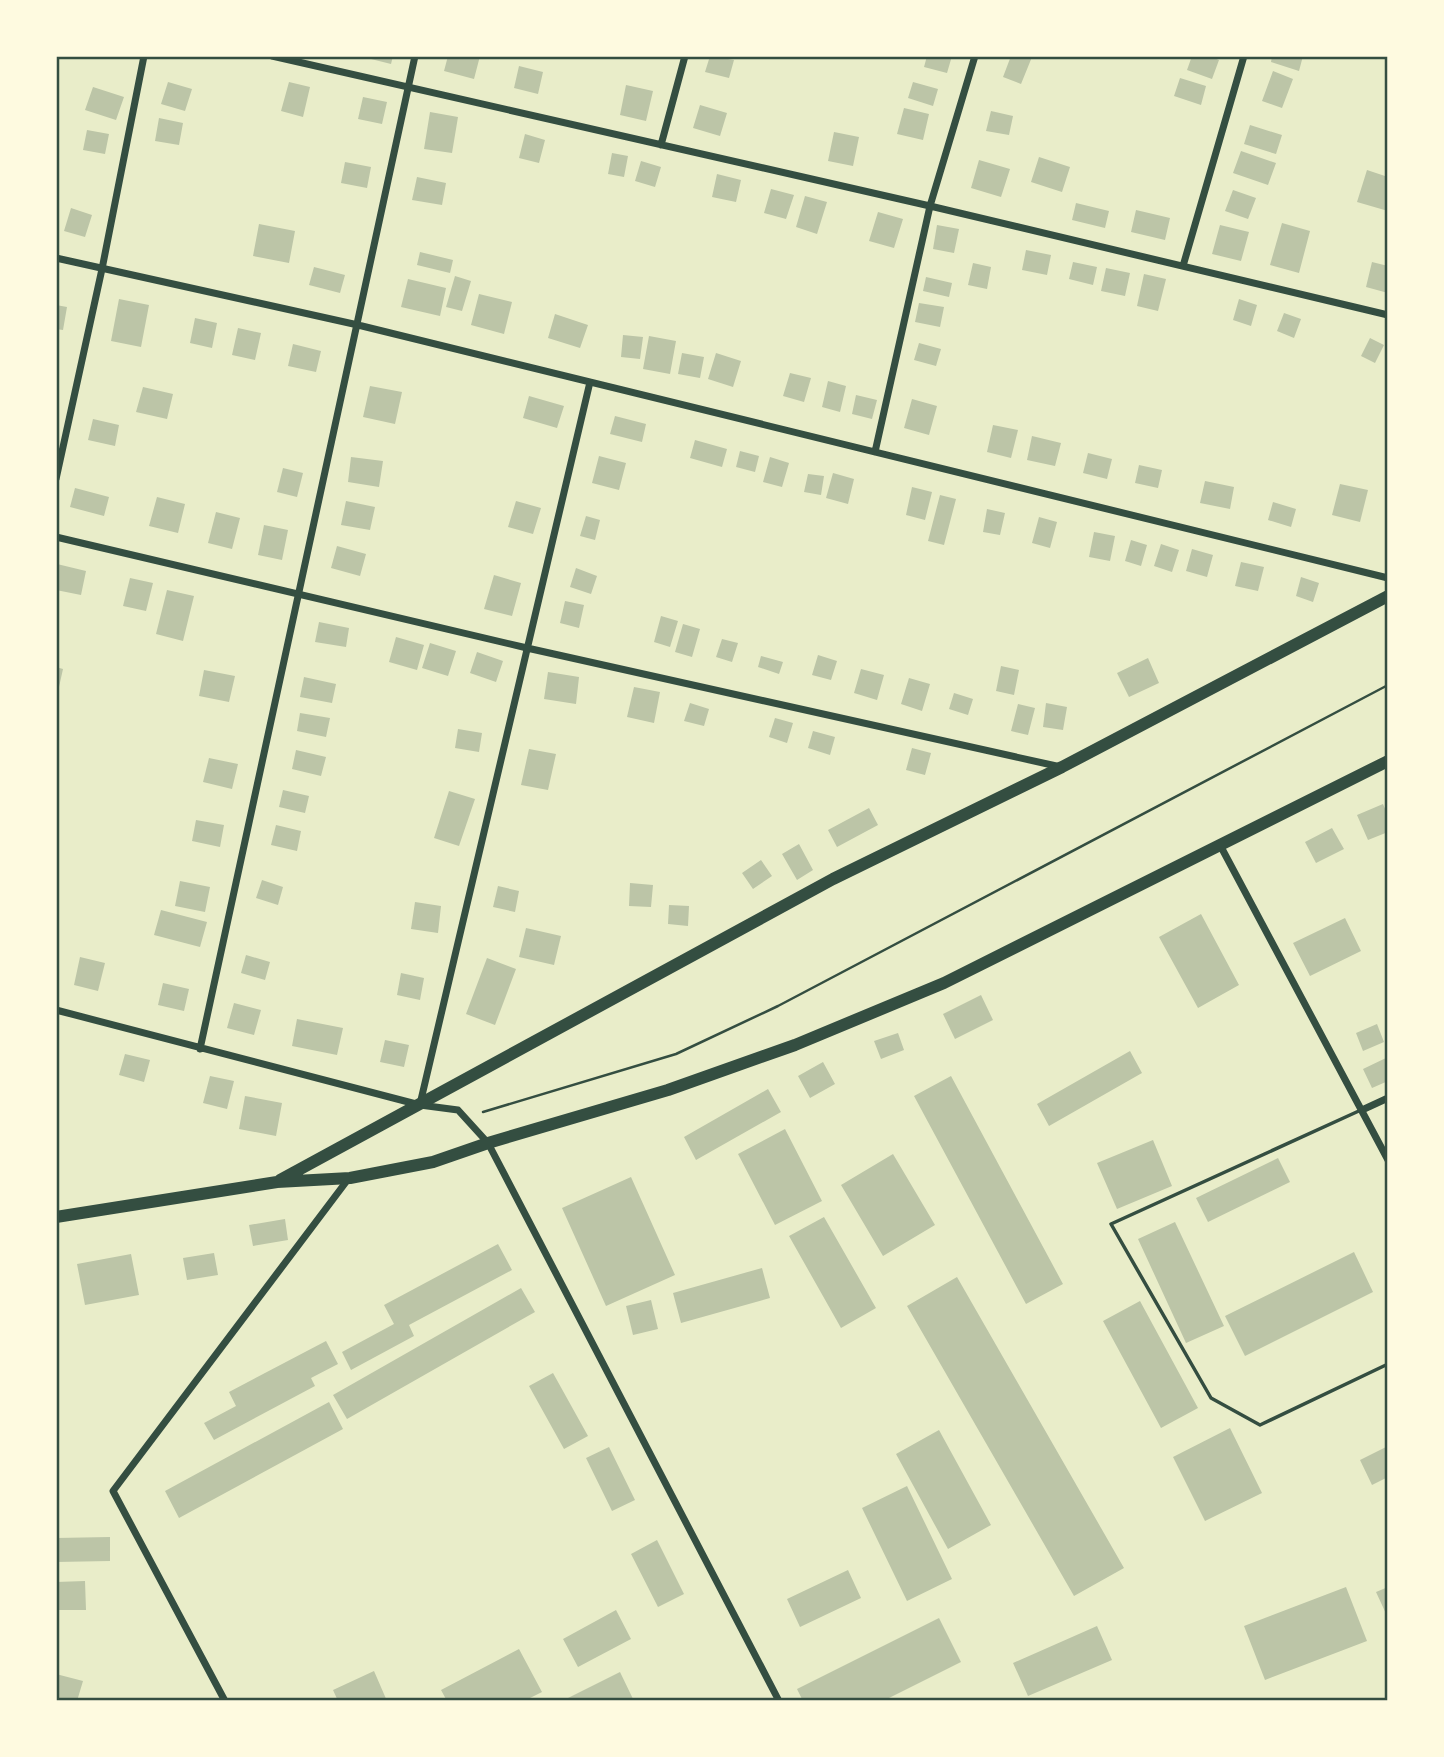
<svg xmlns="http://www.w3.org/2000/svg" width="1444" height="1757" font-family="Literata,serif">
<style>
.building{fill:#bcc5a7}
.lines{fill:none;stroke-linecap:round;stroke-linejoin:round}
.path{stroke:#344e41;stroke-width:2.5}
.service{stroke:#344e41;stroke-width:3.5}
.minor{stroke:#344e41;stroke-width:7}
.primary{stroke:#344e41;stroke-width:12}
.neatline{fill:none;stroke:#344e41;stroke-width:2.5}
</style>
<rect width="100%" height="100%" fill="#e9edc9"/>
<!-- building -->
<path class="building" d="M368 56H393L391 64 367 58Z
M448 56H480L474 79 444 71Z
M710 56 734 60 729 78 705 72Z
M927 56H952L947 73 924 67Z
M1011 56 1032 57 1021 84 1003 77Z
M1192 56H1209L1219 60 1212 79 1187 70Z
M1272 56H1303L1299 71 1271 62Z
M519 66 543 72 538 94 514 88Z
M1273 71 1293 79 1282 108 1262 101Z
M1180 78 1206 86 1201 105 1174 96Z
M168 82 192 89 185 111 161 104Z
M289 82 310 87 303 117 281 111Z
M913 82 938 89 933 106 908 98Z
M626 85 653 91 646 121 620 115Z
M93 87 124 97 116 120 85 110Z
M363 97 387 102 382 124 358 119Z
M700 105 727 113 720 136 693 128Z
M904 108 929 114 923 140 897 134Z
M991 111 1013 116 1009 135 986 131Z
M430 112 458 117 452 153 424 149Z
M159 118 183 123 179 145 155 141Z
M1250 125 1282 135 1276 154 1244 144Z
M87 130 109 134 105 154 83 150Z
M834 132 859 137 853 166 828 161Z
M525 134 545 140 539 163 519 158Z
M1241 151 1276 163 1268 185 1233 173Z
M612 153 628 156 624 177 608 174Z
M1039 157 1070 167 1062 192 1031 182Z
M979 160 1010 169 1001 197 971 188Z
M641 161 661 167 655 187 635 181Z
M345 162 371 167 367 188 341 183Z
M1367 170 1388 177V211L1357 202Z
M717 174 741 180 736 202 712 197Z
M417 177 446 183 442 205 412 200Z
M771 189 794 195 786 219 764 213Z
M1233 190 1256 198 1248 219 1225 211Z
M805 196 827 202 817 234 796 227Z
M1076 203 1109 211 1105 228 1072 220Z
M71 208 92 215 85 237 64 231Z
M1136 210 1170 218 1165 240 1131 232Z
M878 212 903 219 894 248 869 241Z
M1282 223 1310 231 1299 273 1270 265Z
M259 224 295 231 289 263 253 256Z
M937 225 959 229 954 253 933 249Z
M1220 225 1249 232 1241 261 1212 254Z
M1026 250 1051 255 1047 275 1022 270Z
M420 252 453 260 450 273 417 265Z
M1073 262 1097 267 1093 285 1069 279Z
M1372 262 1388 266V293L1366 287Z
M973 263 991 267 987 289 968 285Z
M314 267 345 275 340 293 309 285Z
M1106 268 1130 273 1125 296 1101 291Z
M1144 274 1166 279 1158 311 1137 306Z
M455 276 471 281 462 311 446 307Z
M926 277 952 283 949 297 923 291Z
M408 279 446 288 440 316 401 307Z
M479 294 512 302 504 334 471 325Z
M119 299 149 305 141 347 111 341Z
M1239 299 1257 305 1251 326 1233 320Z
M919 303 944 307 940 327 915 322Z
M56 305 67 307 63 330 56 329Z
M1284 313 1301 319 1294 338 1277 331Z
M555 314 588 325 580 348 548 338Z
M195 318 217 323 212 348 190 343Z
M238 328 261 333 255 360 232 355Z
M623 335 643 337 640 359 621 357Z
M649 336 676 341 670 374 643 369Z
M1370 338 1384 345 1375 363 1361 356Z
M919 343 941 349 936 366 914 360Z
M293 344 321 351 316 372 288 366Z
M682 353 704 357 700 378 678 374Z
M716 353 741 361 733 387 708 379Z
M790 373 811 378 804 402 783 396Z
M828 381 846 386 840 412 822 407Z
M370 386 402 392 395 424 363 417Z
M143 387 173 394 167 419 136 412Z
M856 395 877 400 872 419 852 414Z
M529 396 564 406 557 428 523 418Z
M912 399 937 406 929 435 904 428Z
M615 416 646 424 642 442 610 434Z
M93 419 119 425 115 446 88 440Z
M993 425 1018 430 1011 458 987 452Z
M1032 436 1061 443 1055 466 1027 460Z
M695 440 727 449 722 467 690 458Z
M740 451 759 456 755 472 736 467Z
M1088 453 1112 459 1107 479 1083 473Z
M599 456 626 463 619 490 592 483Z
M351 457 383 461 379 487 348 482Z
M770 457 789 463 782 487 763 482Z
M1139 465 1162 470 1158 488 1135 483Z
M283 468 303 473 297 497 277 492Z
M833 473 854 479 848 504 826 498Z
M808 474 824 476 821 495 804 492Z
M1205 481 1234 487 1230 509 1200 503Z
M1340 484 1368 490 1360 522 1332 515Z
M912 487 932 492 925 520 906 515Z
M75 488 109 497 104 516 70 507Z
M940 495 956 499 944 545 928 541Z
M157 497 185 504 178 533 149 526Z
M346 501 375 507 370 530 341 525Z
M516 501 541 508 533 534 508 527Z
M1273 502 1296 509 1291 527 1268 520Z
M987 509 1005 513 1000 535 983 532Z
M216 512 240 518 232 549 208 543Z
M586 516 600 520 595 540 580 536Z
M1039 517 1057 522 1050 548 1032 543Z
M264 525 288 530 282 560 258 555Z
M1094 532 1115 536 1110 561 1089 557Z
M1131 540 1147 545 1141 566 1125 561Z
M1161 544 1179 550 1172 572 1154 566Z
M337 546 366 554 360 576 331 568Z
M1192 549 1213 555 1207 577 1186 571Z
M1241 562 1264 567 1258 591 1235 586Z
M57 564 86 571 81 595 56 590Z
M576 568 597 576 591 594 570 587Z
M494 575 521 583 512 616 484 609Z
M1301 577 1319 583 1313 602 1296 596Z
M130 578 153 583 146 611 123 606Z
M167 590 194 596 183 641 156 634Z
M565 601 584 605 579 628 560 623Z
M661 616 678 621 670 647 654 642Z
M319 622 349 628 346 647 315 642Z
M683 624 700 629 692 657 675 652Z
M396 637 424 645 417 670 389 662Z
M722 639 738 643 732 662 716 657Z
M430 643 456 651 448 676 422 668Z
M477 652 503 661 496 682 470 673Z
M818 655 837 661 831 680 812 675Z
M761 656 783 662 779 674 758 667Z
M1148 658 1159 683 1129 697 1117 673Z
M1001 666 1019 670 1014 695 996 691Z
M56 667 63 669 57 696H56Z
M861 669 884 675 877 700 854 693Z
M204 670 235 676 229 702 199 696Z
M548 672 579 677 576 704 544 699Z
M304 677 336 684 332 703 300 697Z
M909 678 930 684 922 711 901 704Z
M634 687 660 692 654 723 627 717Z
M954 693 973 699 968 715 949 709Z
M690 703 709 709 704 726 684 721Z
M1046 703 1067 707 1063 730 1043 727Z
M1018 704 1035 708 1028 735 1011 731Z
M300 713 330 718 326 737 297 731Z
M775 718 793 723 787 743 769 737Z
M458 729 482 733 479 752 455 748Z
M813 731 835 737 830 755 808 748Z
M912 748 931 753 925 775 906 770Z
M529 749 556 754 548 790 521 785Z
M296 750 326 757 321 776 292 769Z
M209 758 238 764 232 789 203 782Z
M283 790 309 796 305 813 279 807Z
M449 791 475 799 459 846 434 838Z
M1383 804 1388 816V832L1368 840 1357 815Z
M869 808 878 825 837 847 828 830Z
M196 820 224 825 220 847 192 841Z
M276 825 301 831 297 851 271 845Z
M1332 828 1344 849 1316 863 1305 842Z
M799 844 813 870 797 880 782 854Z
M761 860 772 876 753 889 742 873Z
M262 880 283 887 278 905 256 898Z
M180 881 210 887 205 912 175 906Z
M630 883 653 885 651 907 629 906Z
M498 886 519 891 515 912 493 907Z
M415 902 441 906 438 933 411 929Z
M669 905 689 906 688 926 668 924Z
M161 910 207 922 200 947 154 935Z
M1201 914 1239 985 1198 1008 1159 937Z
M1345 918 1361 951 1310 976 1293 943Z
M526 928 561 936 554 965 519 957Z
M246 955 270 962 265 980 241 973Z
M80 957 105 963 98 991 74 985Z
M487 958 516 969 495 1025 466 1014Z
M401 973 424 978 420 1000 397 995Z
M163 983 189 989 184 1011 158 1005Z
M981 995 993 1020 955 1039 943 1014Z
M234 1003 261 1010 254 1035 227 1028Z
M297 1019 343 1028 337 1055 292 1046Z
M1377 1024 1384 1042 1363 1051 1356 1033Z
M898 1033 904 1050 881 1059 874 1041Z
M385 1040 409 1045 404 1067 380 1062Z
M1130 1051 1142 1073 1049 1126 1037 1104Z
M125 1054 150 1060 144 1082 119 1075Z
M1388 1057V1081L1372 1088 1363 1069Z
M823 1062 835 1084 810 1098 798 1076Z
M210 1076 234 1081 227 1109 203 1103Z
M951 1076 1063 1284 1026 1304 914 1096Z
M768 1089 781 1112 696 1160 684 1137Z
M245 1096 282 1103 276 1136 239 1129Z
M785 1129 822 1201 775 1225 738 1154Z
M1153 1140 1172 1186 1117 1209 1097 1163Z
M893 1154 935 1225 883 1256 841 1185Z
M1278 1158 1290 1182 1208 1222 1196 1198Z
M631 1177 675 1275 606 1306 562 1208Z
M824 1217 876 1308 841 1328 789 1236Z
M285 1219 288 1240 253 1246 249 1225Z
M1175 1222 1224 1326 1186 1343 1138 1239Z
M498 1244 512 1270 409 1325 414 1336 351 1370 342 1352 394 1324 384 1305Z
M1354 1252 1373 1292 1245 1356 1225 1316Z
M214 1253 218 1275 187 1280 183 1258Z
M131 1254 139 1295 85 1305 77 1264Z
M762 1268 770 1298 681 1323 673 1293Z
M957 1277 1124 1568 1074 1596 907 1306Z
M521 1288 535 1312 347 1419 333 1395Z
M651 1300 658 1329 633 1335 626 1306Z
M1140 1301 1198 1408 1161 1428 1103 1321Z
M326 1341 338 1364 311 1378 315 1386 214 1440 204 1423 236 1406 229 1392Z
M553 1373 588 1436 564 1449 529 1386Z
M329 1402 343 1429 179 1518 165 1491Z
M1230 1428 1262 1493 1205 1521 1173 1457Z
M939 1430 991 1525 948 1549 896 1454Z
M1388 1446V1477L1372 1485 1360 1460Z
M609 1447 635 1500 612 1511 586 1458Z
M907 1486 952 1579 907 1601 862 1508Z
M110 1537V1561L56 1562V1538Z
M657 1540 684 1594 658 1607 631 1554Z
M848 1570 861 1598 800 1627 787 1599Z
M85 1581 86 1610H56V1582Z
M1346 1587 1367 1641 1265 1680 1244 1626Z
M1388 1587V1618L1376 1592Z
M616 1610 631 1639 578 1667 563 1639Z
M939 1618 961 1662 883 1701H803L797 1689Z
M1097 1626 1112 1660 1028 1696 1013 1663Z
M519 1649 542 1692 524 1701H447L441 1690Z
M374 1671 387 1701H338L333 1690Z
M620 1672 634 1701H567L566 1699Z
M56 1674 83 1681 77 1701H56Z"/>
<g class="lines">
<!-- path -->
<path class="path" d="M483 1112 676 1054 778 1006 1388 685"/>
<!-- service -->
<path class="service" d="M1361 1110 1111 1224 1211 1398 1260 1425 1388 1364"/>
<!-- minor -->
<path class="minor" d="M272 56 930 206 1388 315
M661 145 685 56
M56 258 358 325 1388 578
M1183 266 1244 56
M875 452 930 206 975 56
M56 479 102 269 144 56
M56 537 527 648 1061 767
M1220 845 1388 1160
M56 1010 420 1105 458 1110 488 1143 779 1701
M200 1049 415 56
M420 1104 590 382
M1362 1110 1388 1098
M225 1701 113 1491 349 1178"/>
<!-- primary -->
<path class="primary" d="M280 1180 833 879 1062 767 1388 596
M56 1217 277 1182 350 1178 433 1162 488 1143 668 1090 795 1045 944 983 1388 761"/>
</g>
<!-- border -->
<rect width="1444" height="1757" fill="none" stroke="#fefae0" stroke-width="116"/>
<rect x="58" y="58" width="1328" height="1641" class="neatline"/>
</svg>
